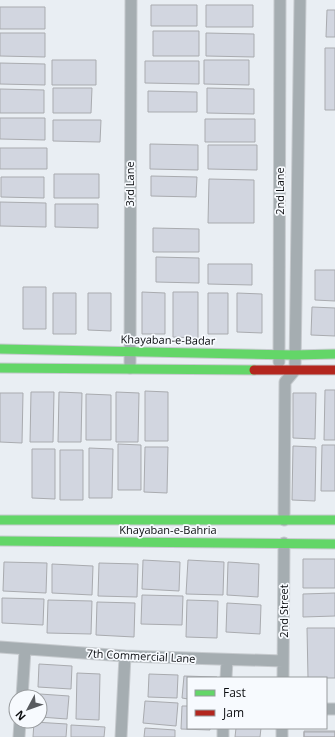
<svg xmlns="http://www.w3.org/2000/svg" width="335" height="737" font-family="'Open Sans',sans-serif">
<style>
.building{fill:#d2d6e0;stroke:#a9abaf}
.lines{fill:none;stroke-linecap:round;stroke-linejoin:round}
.street-casing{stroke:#c6cace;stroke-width:13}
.fast-casing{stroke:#c6cace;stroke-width:11}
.jam-casing{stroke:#c6cace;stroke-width:11}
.street{stroke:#a5adb1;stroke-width:11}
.fast{stroke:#63d668;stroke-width:9}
.jam{stroke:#b3261e;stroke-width:9}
.labels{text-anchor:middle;stroke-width:3.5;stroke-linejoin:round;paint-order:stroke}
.street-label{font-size:11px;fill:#0a0c0f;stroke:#f7fafe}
</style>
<rect width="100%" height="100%" fill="#e9eef3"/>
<!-- building -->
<path class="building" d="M151 5H197V26H151Z
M206 5H253V27H206Z
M0 7H45V29H0Z
M327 10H335V37H326Z
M153 31H199V56H153Z
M0 33H45V57L0 56Z
M206 33 254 34V57L206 56Z
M325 48H335V110H325Z
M52 60H96V85H52Z
M204 60H249V85L204 84Z
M145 61H199V84L145 83Z
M0 63 45 64V85L0 84Z
M53 88H92L91 113H53Z
M207 88 254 89V114L207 113Z
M0 89 44 90V113H0Z
M148 91 197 92V112H148Z
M0 118H45V140L0 139Z
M205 119H255V142H205Z
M53 120H101L100 142 53 141Z
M150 144 198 145V170L150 169Z
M208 145H257V170L208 169Z
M0 148H47V169H0Z
M54 174H99V198H54Z
M151 176 197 177 196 197 151 196Z
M1 177H44V198L1 197Z
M209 179 254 180V223H208Z
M0 202 46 203V227L0 226Z
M55 204H98V228L55 227Z
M153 228 199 229V252H153Z
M156 257 199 258V283L156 282Z
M208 264H252V285L208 284Z
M315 270H335V301L315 300Z
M23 287H46V329H23Z
M142 292 165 293V334H142Z
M173 292H198V338L173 337Z
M53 293H76V334H53Z
M88 293H111V331L88 330Z
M208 293H228V334H208Z
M237 293 262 294V333L237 332Z
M312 307 335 308V336L311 335Z
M325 390H335V440H324Z
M145 391 168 392V441H145Z
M31 392H54L53 442H30Z
M59 392 82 393 81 442H58Z
M116 392 139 393 138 442H116Z
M0 393H23L22 443 0 442Z
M293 393H316L315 439 293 438Z
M86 394 111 395V440H86Z
M118 444 141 445V490H118Z
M322 445H335V491H321Z
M293 446 316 447 315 501 292 500Z
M145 447H168L167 493 144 492Z
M89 448 113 449 112 498H89Z
M32 449H55V499L32 498Z
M60 450H83V500H60Z
M303 559H335V588H303Z
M143 560 180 562 179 591 142 589Z
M188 560 224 562 223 595 186 594Z
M4 562 47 563 46 593 3 591Z
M228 562 259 564 258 597 227 595Z
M99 563 138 564 137 597 98 596Z
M52 564 93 566 92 595 52 593Z
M335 593V616L303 617V594Z
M142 595 183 596 182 625 141 624Z
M2 598 44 599 43 625 2 623Z
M48 600 92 601 91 634 47 633Z
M187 600 218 601 217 638 186 637Z
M97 602 135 603 134 637 96 635Z
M227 603 261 605 260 634 226 632Z
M307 628H335V678H308Z
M39 664 72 666 71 689 38 687Z
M77 673 100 674 99 720 76 719Z
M149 674 178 675 177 698 148 697Z
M184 676 217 677V678H188V699L182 698Z
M40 694 69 696 67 719 40 717Z
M145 701 178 703 176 726 143 723Z
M182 706H188V728H210V730L181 729Z
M34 722 67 724 66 737H33Z
M71 725 105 727 104 737H71Z
M145 728 175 730V737H144Z
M236 728H261L260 737H235Z
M304 731H335V737H304Z
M304 732H335V737H304Z"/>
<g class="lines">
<defs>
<path id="street" d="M279 362 280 0
M130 368 131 0
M284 520 285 382 295 370 300 0
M0 647 125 656 283 661
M226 678 227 660
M283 678 284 543
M22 697 25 650
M326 709H335
M19 737 20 721
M121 737 125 656
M223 737V728
M282 737V728"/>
<path id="fast" d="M0 349 294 355 335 354
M0 368 254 370
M0 520H335
M0 541 335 544"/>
<path id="jam" d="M254 370H335"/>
</defs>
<!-- street casing -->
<use href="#street" class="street-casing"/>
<!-- fast casing -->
<use href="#fast" class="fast-casing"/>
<!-- jam casing -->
<use href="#jam" class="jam-casing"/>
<!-- street -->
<use href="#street" class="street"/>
<!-- fast -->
<use href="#fast" class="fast"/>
<!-- jam -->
<use href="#jam" class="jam"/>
</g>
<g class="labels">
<!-- street labels -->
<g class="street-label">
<text transform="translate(130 184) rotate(-90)" y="4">3rd Lane</text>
<text transform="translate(280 191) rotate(-90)" y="4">2nd Lane</text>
<text transform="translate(168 340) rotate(1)" y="4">Khayaban-e-Badar</text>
<text x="168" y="534">Khayaban-e-Bahria</text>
<text transform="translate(284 611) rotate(-90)" y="4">2nd Street</text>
<text transform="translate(141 656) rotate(3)" y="4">7th Commercial Lane</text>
</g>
</g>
<!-- legend -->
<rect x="187" y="677" width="140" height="52" fill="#f7fafe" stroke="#989b9e"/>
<rect x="195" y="690" width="20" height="6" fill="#63d668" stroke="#989b9e"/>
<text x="223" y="697" font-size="12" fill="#0a0c0f">Fast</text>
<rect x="195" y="710" width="20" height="6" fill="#b3261e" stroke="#989b9e"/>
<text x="223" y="717" font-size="12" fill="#0a0c0f">Jam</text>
<!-- north arrow -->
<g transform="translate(28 709) rotate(229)"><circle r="19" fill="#f7fafe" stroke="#989b9e"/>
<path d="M0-3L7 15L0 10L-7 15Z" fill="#585b5f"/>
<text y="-6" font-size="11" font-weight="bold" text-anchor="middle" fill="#0a0c0f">N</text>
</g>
</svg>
